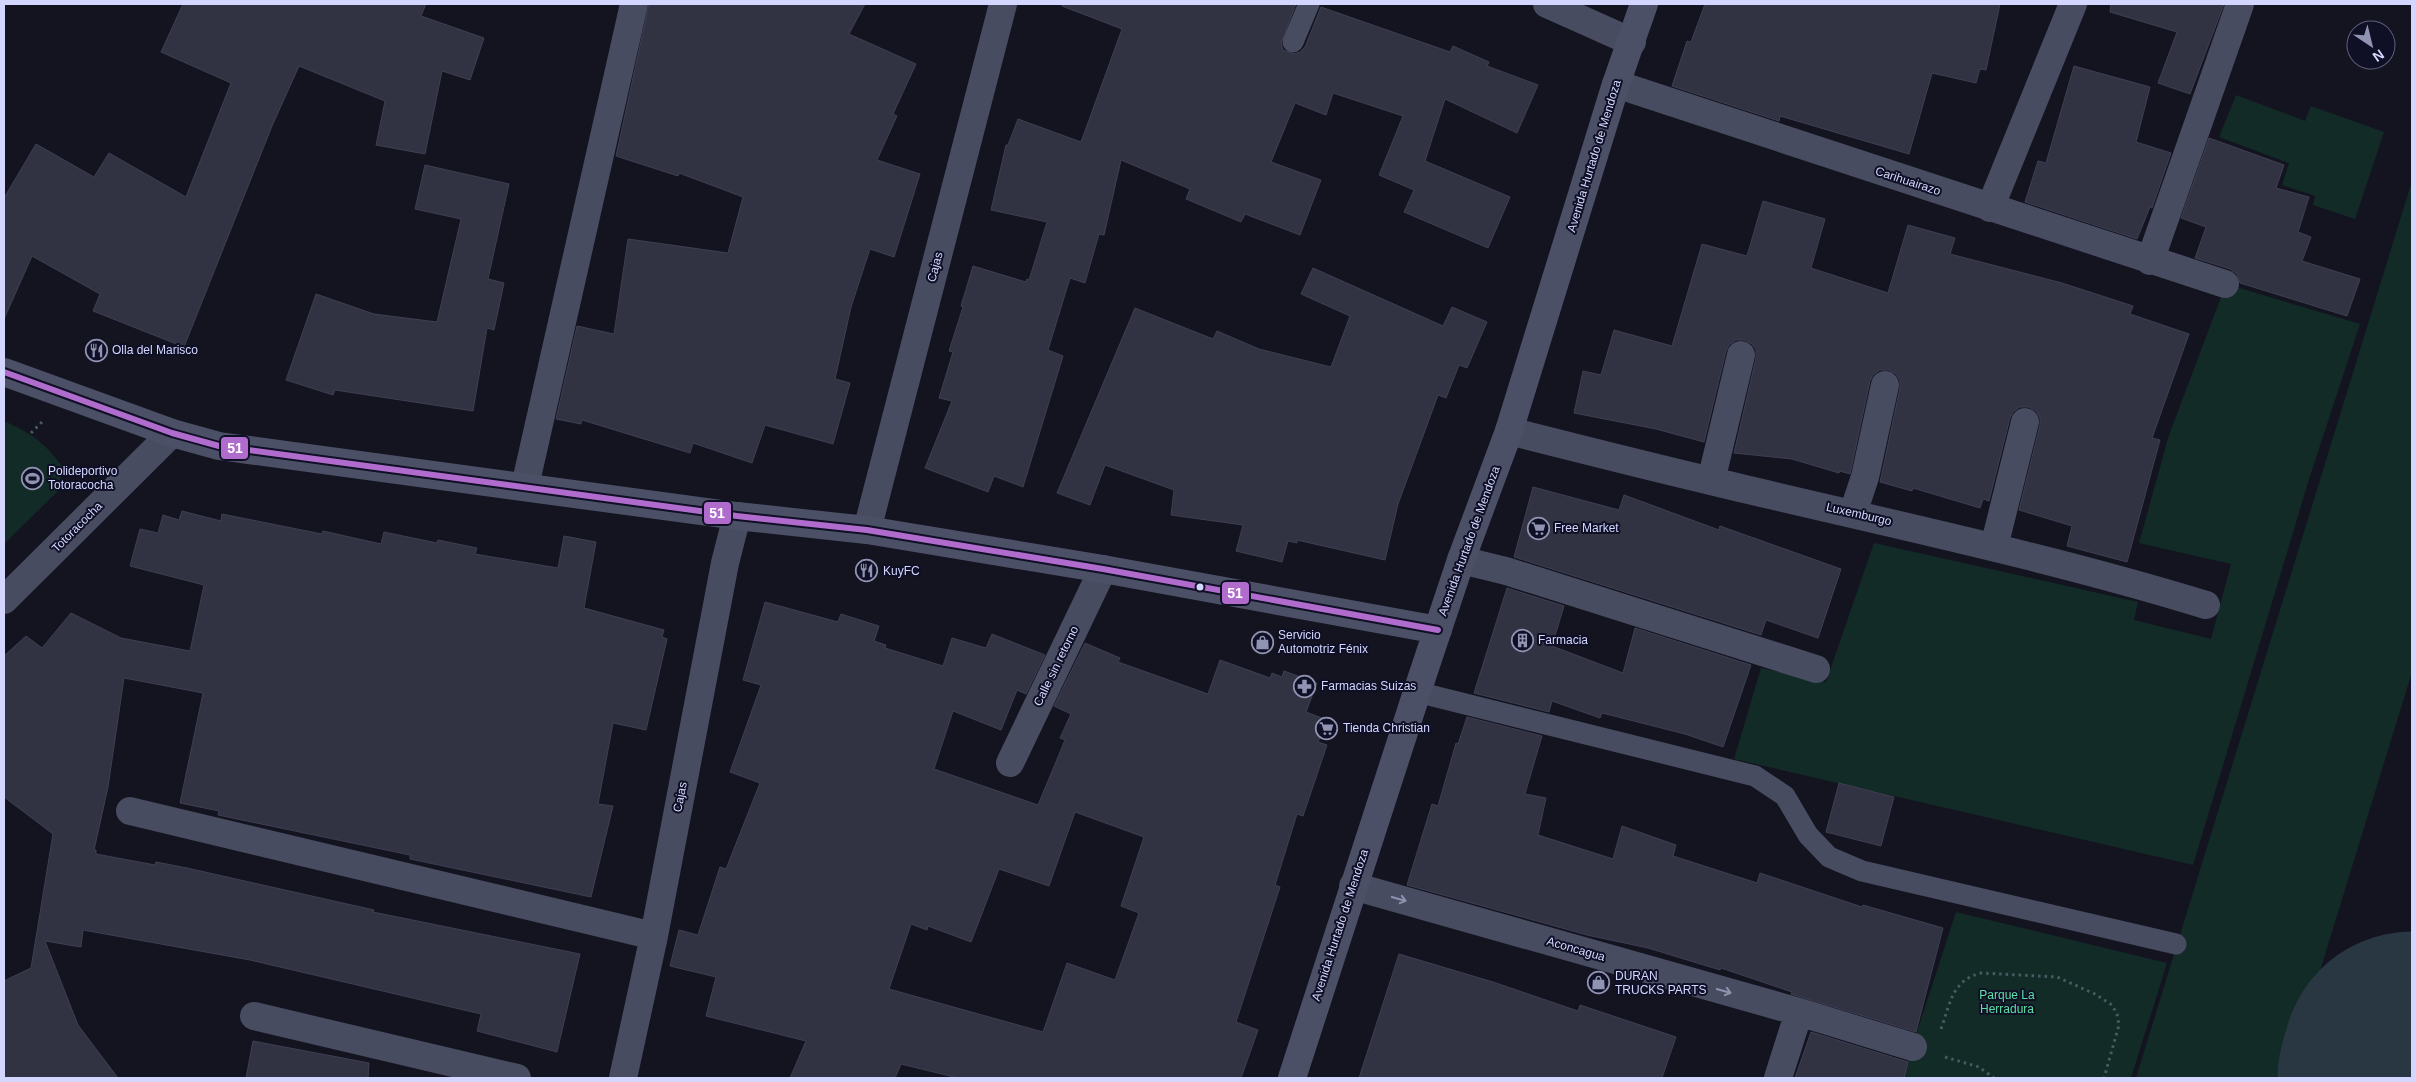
<svg xmlns="http://www.w3.org/2000/svg" width="2416" height="1082" font-family="Arial,sans-serif">
<style>
.green{fill:#122b27}
.lines{fill:none;stroke-linecap:round;stroke-linejoin:round}
.runway{stroke:#293742;stroke-width:259}
.building{fill:#313242;stroke:#3e3f53;fill-rule:evenodd}
.path{stroke:#485a62;stroke-width:3;stroke-dasharray:2.5 4;stroke-linecap:butt}
.service{stroke:#484c61;stroke-width:21}
.minor{stroke:#484c61;stroke-width:28}
.secondary{stroke:#4b5067;stroke-width:28}
.bus-1-casing{stroke:#0f0f25;stroke-width:10}
.bus-1{stroke:#b06ccc;stroke-width:6}
.oneway{stroke:#8e92b0}
.bus-dot{fill:#d3d7ff;stroke:#0f0f25;stroke-width:2}
.labels{text-anchor:middle;stroke-width:4;stroke-linejoin:round;paint-order:stroke}
.street-label{font-size:12px;fill:#d3d7ff;stroke:#0f0f25}
.poi-label{font-size:12px;fill:#d3d7ff;stroke:#0f0f25;text-anchor:start}
.park-label{font-size:12px;fill:#5de0a4;stroke:#0f0f25}
.line-badge{stroke:#0f0f25;stroke-width:2}
.badge-label{font-size:14px;text-anchor:middle;font-weight:bold;fill:#fff}
</style>
<rect width="100%" height="100%" fill="#141420"/>
<!-- green -->
<path class="green" d="M2236 95 2305 121 2311 106 2384 132 2355 219 2313 205 2315 196 2282 185 2289 163 2219 137Z
M2412 181V672L2287 1078H2136Z
M2226 284 2360 324 2310 476 2193 865 1734 759 1761 668 1826 682 1874 543 2138 602 2134 620 2211 639 2231 564 2139 543 2169 435Z
M4 421C31 433 44 442 62 466L59 490 4 544Z
M1956 912 2167 963 2131 1078H1902Z"/>
<g class="lines">
<!-- runway -->
<path class="runway" d="M2407 1078 2412 1061"/>
</g>
<!-- building -->
<path class="building" d="M183 4H426L421 16 484 38 470 80 442 71 425 154 376 145 385 101 299 66 272 126 184 347 93 311 100 294 32 256 4 319V198L36 144 94 177 109 153 186 197 231 83 161 52Z
M649 4H865L849 34 916 64 893 114 897 116 877 160 920 174 894 257 870 249 851 307 835 379 850 383 833 444 765 425 752 463 693 443 690 453 582 420 581 424 556 419 577 326 614 334 628 239 728 253 743 197 679 173 678 176 616 156Z
M1062 4H1296L1281 43 1283 50 1294 54 1300 52 1305 47 1321 7 1450 52 1453 46 1489 62 1487 66 1538 85 1517 133 1445 99 1425 161 1510 197 1488 248 1404 212 1414 190 1379 175 1403 116 1333 93 1326 115 1295 103 1271 162 1321 180 1300 235 1245 214 1241 222 1186 199 1190 189 1121 160 1104 235 1099 234 1085 283 1070 278 1048 350 1063 356 1023 487 994 476 988 492 925 468 952 401 939 398 953 352 949 351 963 307 961 306 973 266 1026 282 1027 279 1029 280 1047 222 991 210 1006 145H1008L1018 119 1081 142 1122 29 1062 6Z
M1705 4H2000L1986 70 1980 69 1976 83 1932 73 1909 154 1780 116 1779 121 1672 86 1687 41 1691 42Z
M2111 4H2224L2190 94 2158 83 2177 32 2110 12Z
M2074 66 2150 87 2136 142 2171 153 2152 208 2150 207 2137 239 2025 202 2038 161 2046 163Z
M2209 138 2284 165 2276 188 2309 197 2298 232 2311 237 2302 261 2360 279 2347 316 2240 283 2237 274 2230 269 2195 258 2206 227 2181 218Z
M425 165 509 184 488 279 504 283 494 330 487 328 473 411 335 390 333 395 286 380 316 294 374 314 437 322 461 219 415 209Z
M1763 201 1825 219 1811 268 1888 293 1908 225 1955 238 1950 254 2062 283 2133 306 2130 314 2189 334 2152 438 2160 440 2127 562 2067 546 2072 526 2019 510 2040 425V418L2036 411 2029 407H2020L2013 412 2010 418 1989 501 1983 499 1980 508 1913 488 1912 491 1880 482 1900 388V381L1896 374 1889 370H1880L1873 375 1870 381 1850 474 1840 471 1839 473 1792 459 1734 453 1756 358V350L1752 344 1744 340H1736L1729 345 1726 351 1704 442 1656 429 1574 413 1583 371 1601 375 1614 330 1672 346 1702 244 1747 256Z
M1313 268 1443 326 1452 307 1487 322 1467 368 1459 365 1446 398 1438 395 1398 504 1385 560 1297 540V543L1288 541 1282 562 1236 551 1243 525 1171 515 1174 490 1105 465 1090 505 1057 493 1135 308 1213 339 1217 331 1259 349 1331 367 1350 316 1301 294Z
M1533 487 1619 510 1624 495 1719 530 1720 526 1841 569 1818 638 1766 620 1761 635 1514 557Z
M182 511 221 521 222 514 322 534 323 531 381 544 384 532 437 543 438 540 477 548 475 554 558 568 564 536 596 542 584 608 664 630 662 637 667 639 646 730 613 723 598 804 613 806 591 897 410 859V855L218 815 219 811 180 803 203 693 124 678 108 787 94 850H96V854L155 865 156 862 187 868 374 910 373 912 580 954 557 1052 477 1031 481 1014 250 960 83 930 81 947 45 941 78 1025 118 1078H4V981L31 968 53 834 4 797V656L26 636 42 648 71 613 121 638 190 651 204 585 130 566 140 529 158 533 163 515 179 520Z
M1507 588 1564 606 1552 646 1623 673 1635 628 1751 665 1723 747 1685 734 1602 713 1600 718 1552 701 1549 712 1474 693Z
M765 602 838 622 841 614 879 626 874 641 886 645 885 648 943 666 952 638 986 648 992 634 1045 655 1026 694 1017 690 1001 730 953 711 934 769 1038 805 1065 740 1060 738 1071 714 1054 706 1085 643 1120 658 1118 662 1208 694 1220 660 1270 678 1272 673 1282 677 1284 671 1317 683 1306 712 1327 720 1318 742 1327 745 1303 816 1297 814 1275 885 1280 887 1236 1022 1258 1030 1241 1078H958L901 1064 895 1078H790L806 1041 706 1016 716 977 670 966 679 930 698 935 720 867 726 869 760 783 730 772 761 685 743 680ZM1075 812 1144 837 1121 906 1139 913 1115 980 1067 963 1043 1032 889 989 911 924 927 930 928 926 971 942 999 869 1049 886Z
M1467 717 1542 736 1525 794 1546 798 1538 835 1613 859 1622 826 1676 845 1673 856 1757 883 1760 873 1862 907 1863 905 1943 928 1916 1032 1791 994 1792 992 1721 968 1720 970 1648 948 1587 935 1407 885 1432 804 1438 806 1456 743 1458 744Z
M1839 783 1894 797 1881 846 1826 832Z
M1399 954 1493 982 1578 1011 1580 1005 1676 1037 1662 1078H1359Z
M1811 1032 1908 1062 1904 1078H1795Z
M253 1041 369 1063 368 1078H246Z"/>
<g class="lines">
<!-- path -->
<path class="path" d="M31 433 42 422
M1941 1029C1950 1004 1952 980 1981 973L2057 977 2095 994 2112 1005 2117 1014 2119 1025 2104 1078
M1945 1057 1979 1067 1994 1078"/>
<!-- service -->
<path class="service" d="M1293 42 1309 4
M1417 692 1755 776 1785 796 1808 835 1829 857 1862 871 2176 944"/>
<!-- minor -->
<path class="minor" d="M1547 4 1632 42
M1616 84 2225 284
M1990 208 2073 4
M2150 261 2240 4
M1509 431C1576 448 1643 465 1711 481 1877 521 2043 555 2206 605
M1711 481 1741 355
M525 486 634 4
M1853 513 1865 477 1885 385
M867 530 1003 4
M1994 547 2025 422
M1461 560 1506 571 1816 669
M4 600 172 433
M1010 763 1103 569
M130 811 654 936
M1353 886 1799 1012 1778 1078
M1799 1012 1913 1047
M254 1016 517 1078
M623 1078 654 936 725 563 737 516"/>
<!-- secondary -->
<path class="secondary" d="M4 372 172 433 219 446 737 516 867 530 1103 569 1438 630
M1292 1078 1417 692 1461 560 1509 431 1616 84 1644 4"/>
<defs>
<path id="bus-1" d="M4 372 172 433 219 446 737 516 867 530 1103 569 1438 630"/>
</defs>
<!-- bus-1 casing -->
<use href="#bus-1" class="bus-1-casing"/>
<!-- bus-1 -->
<use href="#bus-1" class="bus-1"/>
</g>
<!-- one-way arrows -->
<defs><path id="oneway-shaft" d="M-6 0H5M1.5-3L5.5 0L1.5 3" fill="none" stroke-width="1.6" stroke-linecap="round" stroke-linejoin="round" transform="scale(1.25)"/></defs>
<g class="oneway">
<use href="#oneway-shaft" transform="translate(1399 899) rotate(16)"/>
<use href="#oneway-shaft" transform="translate(1724 991) rotate(16)"/>
</g>
<!-- icons -->
<defs>
<symbol id="restaurant-ring" viewBox="-11 -11 22 22"><circle r="9.5" fill="#0f0f25" stroke="#9093b1" stroke-width="1.5"/><path d="M-5-6h1v4h1v-4h1v4h1v-4h1v5L-1.5 .5V6h-2V.5L-5-1ZM5-6V6H3V1.5H1.5Q1.5-4 5-6Z" fill="#9093b1"/></symbol>
<symbol id="stadium-ring" viewBox="-11 -11 22 22"><circle r="9.5" fill="#0f0f25" stroke="#9093b1" stroke-width="1.5"/><path d="M0-5a6.5 5 0 1 0 0 10a6.5 5 0 1 0 0-10ZM-3.5-1.8h7v3.6h-7Z" fill="#9093b1"/></symbol>
<symbol id="supermarket-ring" viewBox="-11 -11 22 22"><circle r="9.5" fill="#0f0f25" stroke="#9093b1" stroke-width="1.5"/><path d="M-6-5.5h2.5l.6 2H6L4.5 2H-2.5L-4.4-4H-6ZM-1.5 3.2a1.3 1.3 0 1 0 .1 0ZM3 3.2a1.3 1.3 0 1 0 .1 0Z" fill="#9093b1"/></symbol>
<symbol id="building-ring" viewBox="-11 -11 22 22"><circle r="9.5" fill="#0f0f25" stroke="#9093b1" stroke-width="1.5"/><path d="M-4-6H4V6H1V3H-1V6H-4ZM-2.5-4.3h1.7v1.8h-1.7ZM.8-4.3h1.7v1.8H.8ZM-2.5-1h1.7V.8h-1.7ZM.8-1h1.7V.8H.8Z" fill="#9093b1"/></symbol>
<symbol id="shop-ring" viewBox="-11 -11 22 22"><circle r="9.5" fill="#0f0f25" stroke="#9093b1" stroke-width="1.5"/><path d="M-5-2.5h2.3a2.7 3.5 0 0 1 5.4 0H5L5.5 6h-11ZM-1.5-2.5h3a1.5 2.3 0 0 0-3 0Z" fill="#9093b1"/></symbol>
<symbol id="pharmacy-ring" viewBox="-11 -11 22 22"><circle r="9.5" fill="#0f0f25" stroke="#9093b1" stroke-width="1.5"/><path d="M-2-6h4v4h4v4h-4v4h-4v-4h-4v-4h4Z" fill="#9093b1"/></symbol>
</defs>
<g fill-rule="evenodd">
<use href="#restaurant-ring" x="84" y="338" width="25" height="25"/>
<use href="#stadium-ring" x="20" y="466" width="25" height="25"/>
<use href="#supermarket-ring" x="1526" y="516" width="25" height="25"/>
<use href="#restaurant-ring" x="854" y="558" width="25" height="25"/>
<use href="#building-ring" x="1510" y="628" width="25" height="25"/>
<use href="#shop-ring" x="1250" y="630" width="25" height="25"/>
<use href="#pharmacy-ring" x="1292" y="674" width="25" height="25"/>
<use href="#supermarket-ring" x="1314" y="716" width="25" height="25"/>
<use href="#shop-ring" x="1586" y="970" width="25" height="25"/>
</g>
<!-- markers -->
<circle class="bus-dot" cx="1200" cy="587" r="4.5"/>
<g class="labels">
<!-- street labels -->
<g class="street-label">
<text transform="translate(1594 156) rotate(-73)" y="4">Avenida Hurtado de Mendoza</text>
<text transform="translate(1908 181) rotate(18)" y="4">Carihuairazo</text>
<text transform="translate(935 267) rotate(-75)" y="4">Cajas</text>
<text transform="translate(1859 514) rotate(13)" y="4">Luxemburgo</text>
<text transform="translate(77 527) rotate(-45)" y="4">Totoracocha</text>
<text transform="translate(1469 541) rotate(-70)" y="4">Avenida Hurtado de Mendoza</text>
<text transform="translate(1056 666) rotate(-64)" y="4">Calle sin retorno</text>
<text transform="translate(680 797) rotate(-79)" y="4">Cajas</text>
<text transform="translate(1340 925) rotate(-72)" y="4">Avenida Hurtado de Mendoza</text>
<text transform="translate(1576 949) rotate(16)" y="4">Aconcagua</text>
</g>
<!-- poi labels -->
<g class="poi-label">
<text x="112" y="354">Olla del Marisco</text>
<text x="48" y="475">Polideportivo<tspan x="48" dy="14">Totoracocha</tspan></text>
<text x="1554" y="532">Free Market</text>
<text x="883" y="575">KuyFC</text>
<text x="1278" y="639">Servicio<tspan x="1278" dy="14">Automotriz Fénix</tspan></text>
<text x="1538" y="644">Farmacia</text>
<text x="1321" y="690">Farmacias Suizas</text>
<text x="1343" y="732">Tienda Christian</text>
<text x="1615" y="980">DURAN<tspan x="1615" dy="14">TRUCKS PARTS</tspan></text>
</g>
<!-- park labels -->
<g class="park-label">
<text x="2007" y="999">Parque La<tspan x="2007" dy="14">Herradura</tspan></text>
</g>
</g>
<g class="line-badge">
<rect x="220" y="436" width="29" height="24" rx="5" fill="#b06ccc"/>
<rect x="703" y="501" width="29" height="24" rx="5" fill="#b06ccc"/>
<rect x="1221" y="581" width="29" height="24" rx="5" fill="#b06ccc"/>
</g>
<g class="badge-label">
<text x="235" y="453">51</text>
<text x="717" y="518">51</text>
<text x="1235" y="598">51</text>
</g>
<!-- border -->
<rect width="2416" height="1082" fill="none" stroke="#d3d7ff" stroke-width="10"/>
<!-- north arrow -->
<g transform="translate(2371 45) rotate(145)"><circle r="24" fill="#0f0f25" stroke="#5d5f7c"/>
<path d="M0-4L9 19L0 12L-9 19Z" fill="#9093b1"/>
<text y="-8" font-size="14" font-weight="bold" text-anchor="middle" fill="#d3d7ff">N</text>
</g>
</svg>
